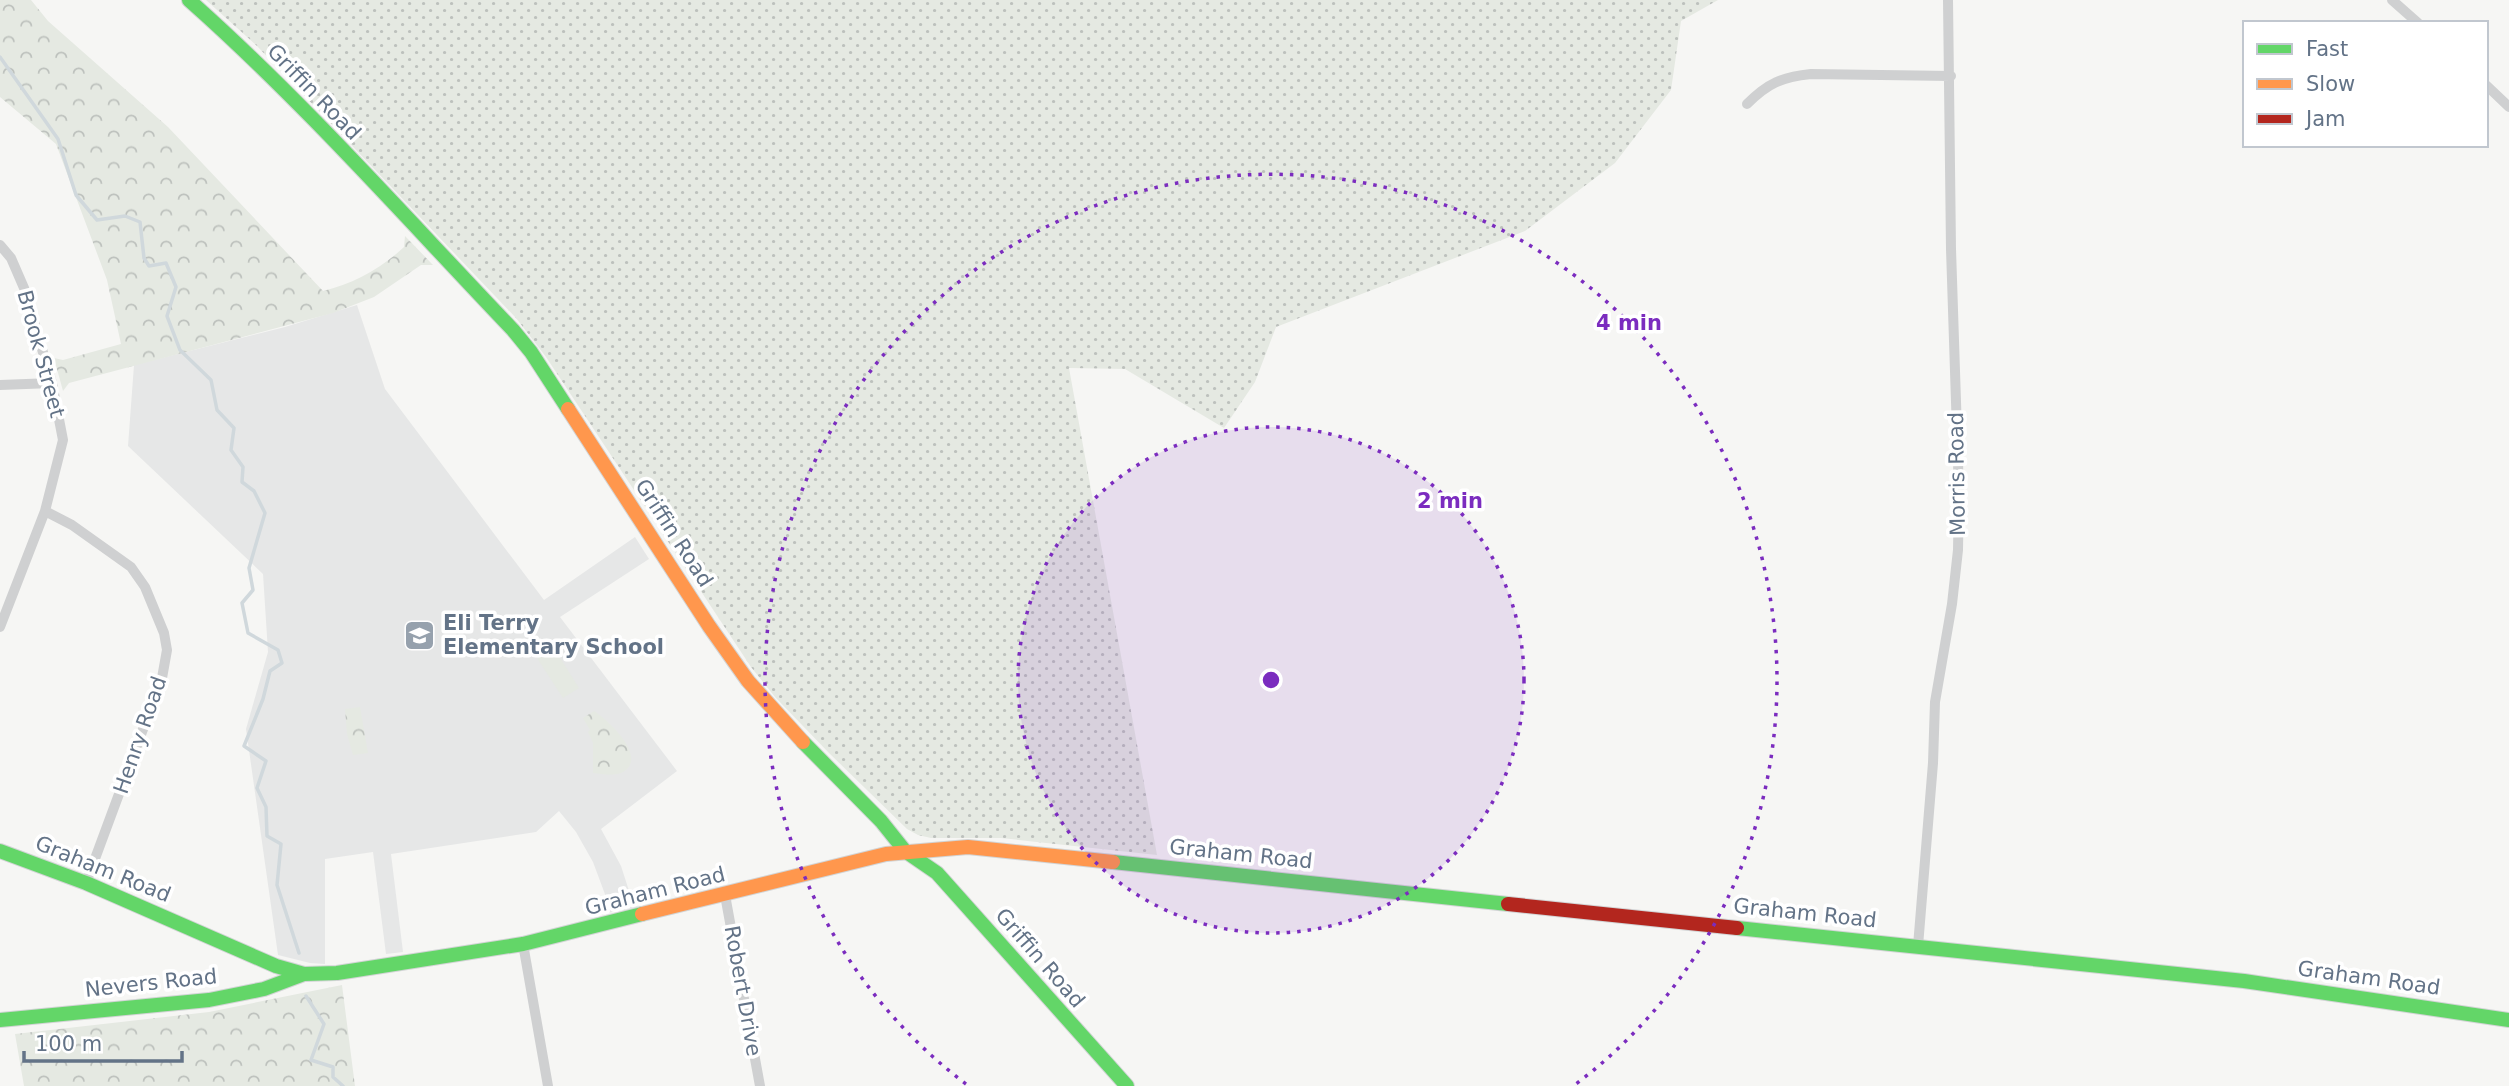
<svg xmlns="http://www.w3.org/2000/svg" width="2509" height="1086" font-family="'DejaVu Sans',sans-serif">
<style>
.built{fill:#e6e7e7}
.grass{fill:url(#grass-dots)}
.forest{fill:url(#forest-crowns)}
.pitch{fill:#e5e9e2}
.lines{fill:none;stroke-linecap:round;stroke-linejoin:round}
.stream{stroke:#d0d8dc;stroke-width:3.5}
.fast-casing{stroke:#d2d4d5;stroke-width:16}
.slow-casing{stroke:#d2d4d5;stroke-width:16}
.jam-casing{stroke:#d2d4d5;stroke-width:16}
.street{stroke:#cfd0d1;stroke-width:10}
.fast{stroke:#63d668;stroke-width:14}
.slow{stroke:#ff974d;stroke-width:14}
.jam{stroke:#b3261e;stroke-width:14}
.ring{fill:none;stroke:#7b2cbf;stroke-width:3.5;stroke-dasharray:3.5 7}
.labels{text-anchor:middle;stroke-width:7;stroke-linejoin:round;paint-order:stroke}
.street-label{font-size:21px;fill:#637387;stroke:#fff}
.poi-label{font-size:21px;font-weight:bold;fill:#637387;stroke:#fff;text-anchor:start}
.centre{fill:#7b2cbf;stroke:#fff;stroke-width:3.5}
.ring-label{font-size:21px;text-anchor:middle;font-weight:bold;fill:#7b2cbf;stroke:#fff;stroke-width:7;stroke-linejoin:round;paint-order:stroke}
</style>
<defs>
<pattern id="grass-dots" width="8" height="8" patternUnits="userSpaceOnUse" patternTransform="scale(1.75)"><rect width="8" height="8" fill="#e5e9e2"/><path d="M2 2h.1M6 6h.1" fill="none" stroke="#bdc1bd" stroke-width="1.8" stroke-linecap="round"/></pattern>
<pattern id="forest-crowns" width="20" height="18" patternUnits="userSpaceOnUse" patternTransform="scale(1.75)"><rect width="20" height="18" fill="#e5e9e2"/><path d="M2 6a3 3 0 1 1 6 0M12 15a3 3 0 1 1 6 0" fill="none" stroke="#bdc1bd"/></pattern>
</defs>
<rect width="100%" height="100%" fill="#f6f6f4"/>
<!-- built -->
<path class="built" d="M357 305 385 389 544 600 635 537 649 559 560 617 677 771 601 829 621 866 632 900 638 907 607 913 609 905 593 862 576 832 559 811 536 832 391 854 403 952 386 954 373 852 325 859V964L310 963 278 955 246 729 268 652 263 574 128 446 134 365 285 327Z"/>
<!-- grass -->
<path class="grass" d="M206 0H1718L1681 21 1671 90 1615 163 1525 231 1276 327 1255 382 1224 428 1125 369 1069 368 1157 855 1001 838H931L918 835 907 829 829 753 775 697 751 667 546 357 516 318 257 46Z"/>
<!-- forest -->
<path class="forest" d="M0 0H31L48 21 168 127 323 291C353 284 382 268 404 247L405 236 433 265H421L374 297 333 313 69 383 63 391 54 358 63 360 121 344 107 280 56 144 0 97Z
M360 707 368 753 353 755 347 734 345 709Z
M594 711C607 719 651 759 621 773 613 776 601 774 593 773V743L588 732 590 730 583 718Z
M342 985 355 1086H24L15 1034 209 1012Z"/>
<!-- pitch -->
<path class="pitch" d="M554 648 579 688 563 698 537 658Z"/>
<g class="lines">
<!-- stream -->
<path class="stream" d="M0 57 58 139 76 195 97 220 125 216 140 222 144 258 149 266 166 263 176 287 167 316 180 350 211 380 217 410 234 428 231 450 243 467 242 482 254 491 265 513 249 568 253 590 242 603 248 633 278 650 282 663 270 671 263 699 244 746 266 761 257 788 266 807 267 836 281 844 277 885 299 953
M306 996 324 1024 311 1060 333 1067V1077L343 1086"/>
<defs>
<path id="fast" d="M189 0C304 102 407 219 513 330L531 352 568 409
M803 742 881 821 905 851 937 873 1127 1086
M0 851 86 883 276 966 304 974 337 973 523 944 642 914
M1113 862 1508 904
M1737 928 2244 981 2509 1020
M0 1020 209 1000 264 989 304 974"/>
<path id="slow" d="M568 409 709 626 748 681 803 742
M642 914 886 854 968 847 1113 862"/>
<path id="jam" d="M1508 904 1737 928"/>
</defs>
<!-- fast casing -->
<use href="#fast" class="fast-casing"/>
<!-- slow casing -->
<use href="#slow" class="slow-casing"/>
<!-- jam casing -->
<use href="#jam" class="jam-casing"/>
<!-- street -->
<path class="street" d="M2392 0 2418 23
M2486 85 2509 107
M1747 104C1768 83 1782 77 1811 74L1951 76
M0 245 11 258 24 288 52 383 63 440 45 511 0 627
M0 385 52 383
M45 511 72 525 131 567 145 587 164 633 167 650 162 678 86 883
M725 895 760 1086
M523 944 548 1086
M1918 946 1933 763 1935 702 1952 604 1958 550 1959 493 1951 249 1948 0"/>
<!-- fast -->
<use href="#fast" class="fast"/>
<!-- slow -->
<use href="#slow" class="slow"/>
<!-- jam -->
<use href="#jam" class="jam"/>
</g>
<!-- distance rings -->
<circle cx="1271" cy="680" r="253" fill="#7b2cbf" fill-opacity=".12"/>
<g class="ring">
<circle cx="1271" cy="680" r="253"/>
<path d="M966 1084A506 506 0 1 1 1576 1084"/>
</g>
<!-- icons -->
<defs>
<symbol id="school-square" viewBox="-11 -11 22 22"><rect x="-9" y="-9" width="18" height="18" rx="4" fill="#96a1ad" stroke="#fff"/><path d="M0-5L7-2L0 1L-7-2ZM-4 1L0 2.5L4 1V4Q0 6-4 4Z" fill="#fff"/></symbol>
</defs>
<g fill-rule="evenodd">
<use href="#school-square" x="402" y="618" width="35" height="35"/>
</g>
<g class="labels">
<!-- street labels -->
<g class="street-label">
<text transform="translate(314 92) rotate(46)" y="7">Griffin Road</text>
<text transform="translate(41 354) rotate(75)" y="7">Brook Street</text>
<text transform="translate(1957 474) rotate(-91)" y="7">Morris Road</text>
<text transform="translate(674 533) rotate(57)" y="7">Griffin Road</text>
<text transform="translate(140 735) rotate(-71)" y="7">Henry Road</text>
<text transform="translate(1241 854) rotate(6)" y="7">Graham Road</text>
<text transform="translate(103 869) rotate(22)" y="7">Graham Road</text>
<text transform="translate(655 891) rotate(-14)" y="7">Graham Road</text>
<text transform="translate(1805 913) rotate(6)" y="7">Graham Road</text>
<text transform="translate(1040 958) rotate(49)" y="7">Griffin Road</text>
<text transform="translate(2369 978) rotate(8)" y="7">Graham Road</text>
<text transform="translate(151 983) rotate(-6)" y="7">Nevers Road</text>
<text transform="translate(743 991) rotate(80)" y="7">Robert Drive</text>
</g>
<!-- poi labels -->
<g class="poi-label">
<text x="443" y="630">Eli Terry<tspan x="443" dy="24">Elementary School</tspan></text>
</g>
</g>
<circle cx="1271" cy="680" r="10" class="centre"/>
<g class="ring-label">
<text x="1629" y="330">4 min</text>
<text x="1450" y="508">2 min</text>
</g>
<!-- legend -->
<rect x="2243" y="21" width="245" height="126" fill="#ffffff" stroke="#c1c7cf" stroke-width="2"/>
<rect x="2257" y="44" width="35" height="10" fill="#63d668" stroke="#c1c7cf" stroke-width="2"/>
<text x="2306" y="56" font-size="21" fill="#637387">Fast</text>
<rect x="2257" y="79" width="35" height="10" fill="#ff974d" stroke="#c1c7cf" stroke-width="2"/>
<text x="2306" y="91" font-size="21" fill="#637387">Slow</text>
<rect x="2257" y="114" width="35" height="10" fill="#b3261e" stroke="#c1c7cf" stroke-width="2"/>
<text x="2306" y="126" font-size="21" fill="#637387">Jam</text>
<!-- scale -->
<path d="M24 1051v10h158v-10" fill="none" stroke="#637387" stroke-width="3.5"/>
<text x="35" y="1051" font-size="21" fill="#637387" stroke="#ffffff" stroke-width="5" paint-order="stroke">100 m</text>
</svg>
